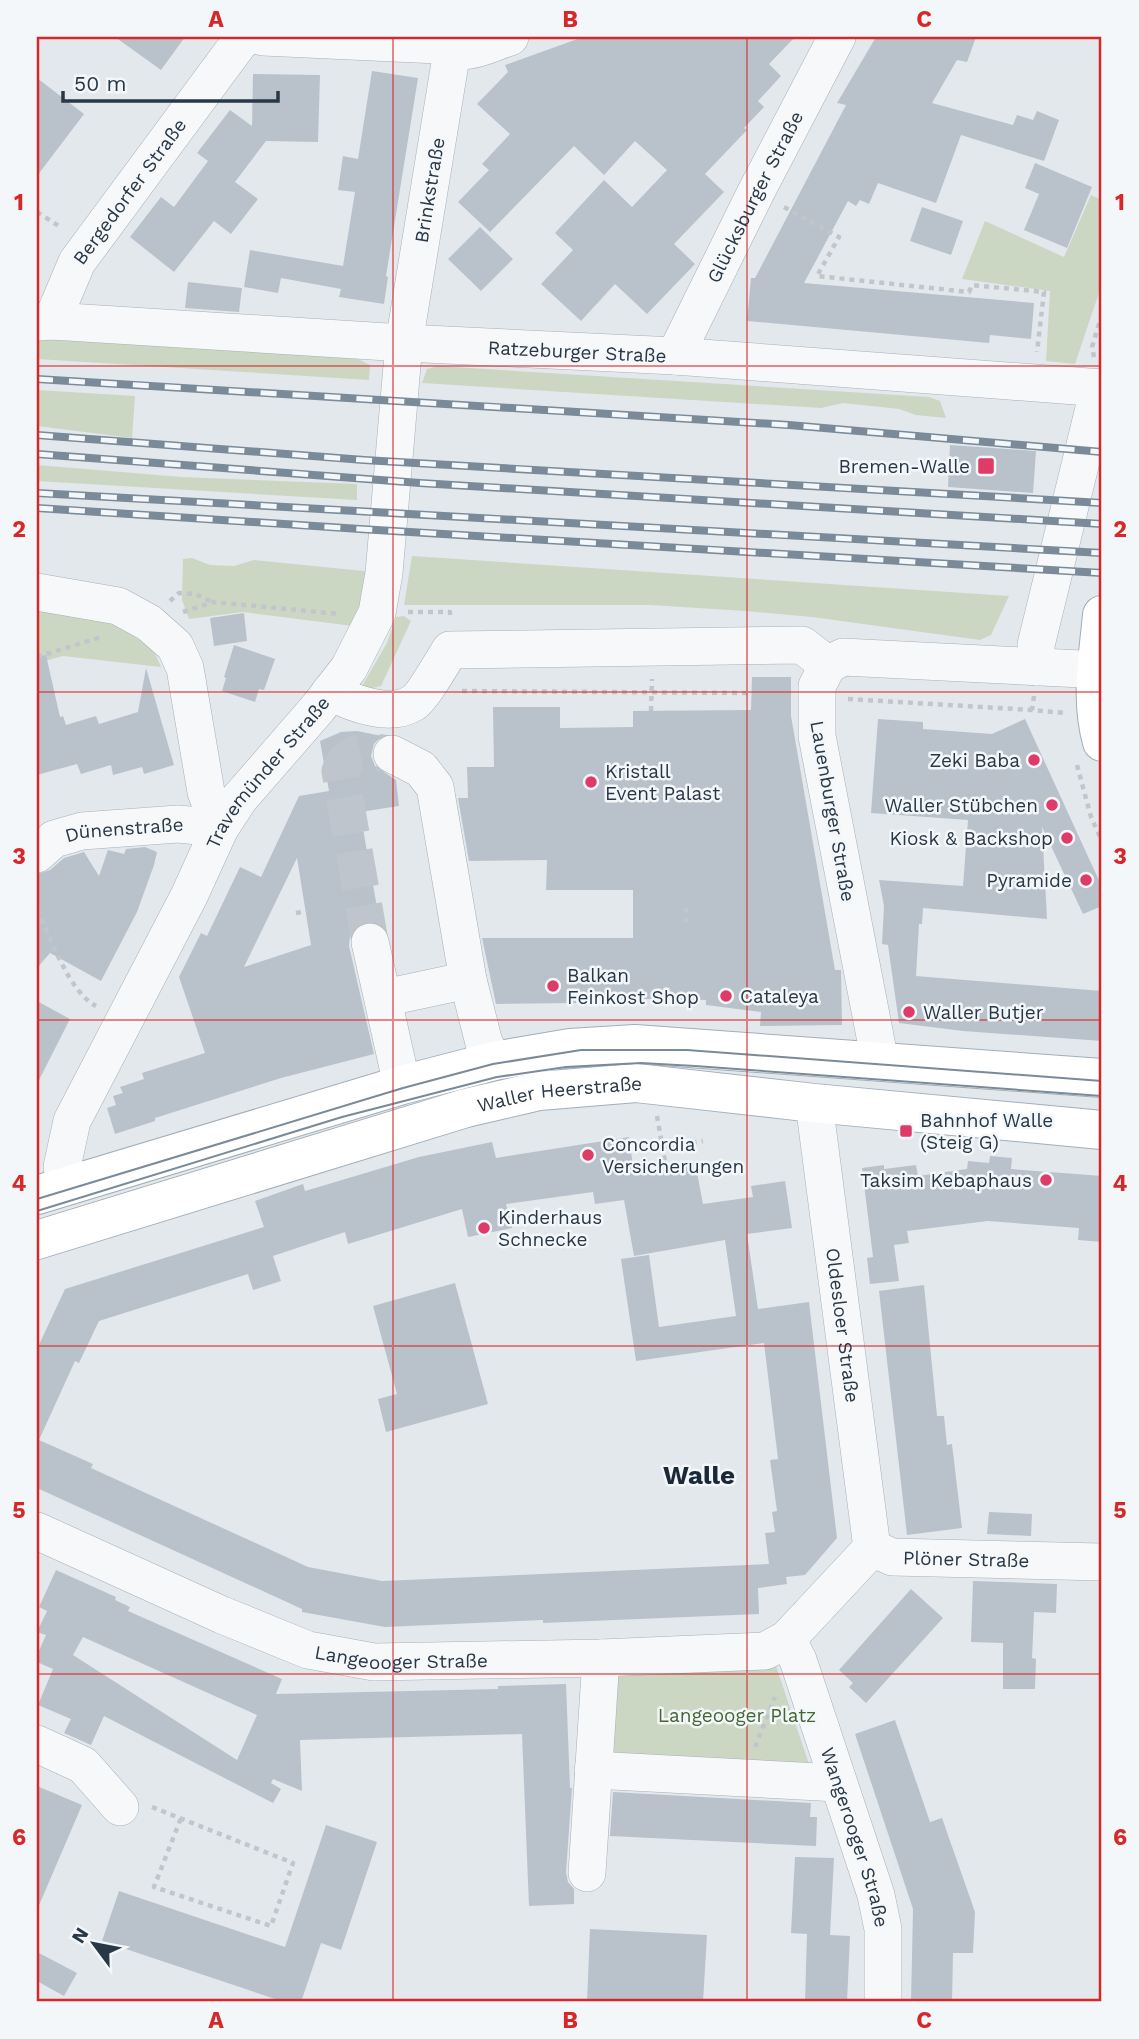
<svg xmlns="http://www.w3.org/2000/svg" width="1139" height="2039" font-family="'Work Sans',sans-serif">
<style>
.green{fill:#cbd7c3}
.building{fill:#b9c2cb;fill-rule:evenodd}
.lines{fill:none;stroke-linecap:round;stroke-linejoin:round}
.minor-tunnel{stroke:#bec5cc;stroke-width:37;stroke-dasharray:37 18;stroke-linecap:butt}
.minor-casing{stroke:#a7b0b8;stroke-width:38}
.major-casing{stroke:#a1aeba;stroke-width:40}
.path{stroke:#c0c6cb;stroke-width:4.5;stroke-dasharray:5 5;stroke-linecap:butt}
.minor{stroke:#f6f8fa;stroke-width:37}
.major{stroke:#fff;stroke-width:38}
.tram{stroke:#7a8a98;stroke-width:2}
.rail-casing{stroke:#7a8a98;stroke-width:8}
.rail{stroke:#f3f7f9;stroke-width:5;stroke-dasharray:16;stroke-linecap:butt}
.grid{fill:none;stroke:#d62828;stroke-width:2;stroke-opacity:0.55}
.poi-dot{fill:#de3b69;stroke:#f3f7f9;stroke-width:2.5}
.labels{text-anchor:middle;stroke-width:5;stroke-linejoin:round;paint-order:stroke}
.street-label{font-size:19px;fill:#283847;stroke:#f3f7f9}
.poi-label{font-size:19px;fill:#283847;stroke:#f3f7f9;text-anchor:start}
.park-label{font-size:19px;fill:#446534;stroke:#f3f7f9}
.district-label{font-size:26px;font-weight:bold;fill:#1a2838;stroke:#f3f7f9}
.neatline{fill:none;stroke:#d62828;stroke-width:2.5}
.grid-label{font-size:23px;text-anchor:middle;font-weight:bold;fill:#d62828}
</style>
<rect width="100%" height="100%" fill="#e3e8ed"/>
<!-- green -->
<path class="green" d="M1091 195 1102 200V284L1075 364 1046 361 1050 291 962 279 985 221 1064 257Z
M37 336 358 359 370 365 369 380 37 359Z
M438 366 929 397 940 401 946 418 916 415 899 409 843 403 821 408 422 383 427 369Z
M37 390 135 396 132 438 37 426Z
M37 465 182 477 357 484V500L37 481Z
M412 556 1009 596 991 635 980 640 812 617 745 611 650 605H404Z
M192 558 210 565 234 566 254 560 364 571 381 570 369 628 243 612 189 619 182 600 183 559Z
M37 605 115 624 153 649 161 667 63 656 37 663Z
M404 616 411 621 381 686 369 689 362 686 387 643 396 617Z
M775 1663 811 1770 603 1763 609 1667Z"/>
<!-- building -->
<path class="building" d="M115 37H185L161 70Z
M583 37H795L769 64 781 76 758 101 764 107 744 128 747 130 705 174 724 192 674 244 695 264 647 314 615 284 581 321 541 284 573 250 555 233 604 180 632 207 667 170 635 141 604 175 574 146 490 232 458 202 489 170 482 164 510 134 477 104 508 72 505 65Z
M876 37H976L967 62 957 60 932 103 1013 125 1017 115 1033 120 1037 111 1059 120 1044 161 961 135 936 203 878 183 869 204 860 200 856 206 848 201 804 283 1034 303 1031 339 990 335 989 343 747 321 751 278H755L846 105 837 103Z
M372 71 418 78 386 276 388 277 384 304 339 297 341 289 281 278 278 293 244 287 250 250 343 266 355 192 338 190 343 156 358 159Z
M253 74 320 75 318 142 266 141 235 182 258 199 231 234 214 221 174 272 130 237 161 197 174 207 208 161 197 153 230 110 252 126Z
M37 78 84 114 37 176Z
M1035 163 1092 187 1067 248 1024 230 1039 194 1025 188Z
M922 207 963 221 951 255 910 241Z
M480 227 513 259 481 291 448 259Z
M188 282 242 288 239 312 185 308Z
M950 445 1036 451 1033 493 948 487Z
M244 613 247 641 214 646 210 618Z
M234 645 275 659 264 690 259 689 255 702 222 691 226 678 224 677Z
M46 655 60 717 63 716 66 725 96 716 99 724 138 712 146 668 174 765 144 774 142 767 113 775 111 765 81 774 77 764 37 775V657Z
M752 677H791V716L835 970H841L842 1025 760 1026 761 1012 706 1005V1000L576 998V1003L496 1004 482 938H633V890H546L547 860 469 861 458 798H468L467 767H494L493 707H560V728L633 727V711L751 710Z
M878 719 923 722V729L992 734 1025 719 1102 887V906L1083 914 1042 827 1047 919 923 908 922 924H919L916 976 1102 991V1041L963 1031 899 1023 888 945 882 944 884 906 879 880 963 886 968 820 871 813Z
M357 731 382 736 374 744 371 756 375 766 396 780 399 806 360 812 380 924 366 921 356 926 350 935 349 946 374 1054 281 1078 155 1118V1121L115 1134 107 1108 116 1105 113 1096 123 1093 120 1087 144 1079 142 1073 205 1053 179 977 201 933 207 936 240 867 261 877 299 796 329 791 320 741 341 732ZM297 858 311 945 244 967Z
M145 847 157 852 154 865 137 912 101 981 50 953 37 968V874L50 870 64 858 84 852 99 876 108 850 124 854 126 849Z
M37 1001 70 1019 37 1084Z
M629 1137 634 1173 695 1162 703 1204 753 1197 751 1186 785 1181 792 1228 747 1234 758 1309 809 1302 837 1538 805 1575 786 1577 787 1584 758 1588 759 1614 543 1623V1620L385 1627 302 1612V1609L37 1488V1349L65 1289 264 1227 255 1201 303 1184 305 1191 419 1157 492 1142 496 1158ZM593 1192 595 1204 624 1200 634 1256 725 1240 736 1316 659 1327 649 1255 621 1259 636 1361 764 1343 778 1459 770 1460 777 1511 772 1512 775 1532 765 1533 769 1564 382 1581 308 1567 91 1468 93 1464 39 1440 75 1361 79 1363 99 1321 248 1274 253 1290 281 1281 273 1256 345 1232 348 1244 462 1209 468 1237 512 1228 506 1204Z
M990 1156 1012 1158 1011 1169 1102 1176V1242L1078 1240 1079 1228 988 1221 907 1231 909 1243 894 1245 899 1281 870 1284 867 1258 873 1257 862 1168 884 1165V1169L916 1165 918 1176 967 1169 968 1161 989 1163Z
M455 1283 488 1404 386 1432 378 1399 397 1394 373 1306Z
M924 1285 937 1416H944L947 1445 952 1444 962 1528 907 1535 879 1291Z
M989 1512 1032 1514 1031 1536 987 1534Z
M56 1570 116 1597 115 1600 130 1607 128 1611 282 1679 276 1694 498 1689V1686L566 1684 570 1788H572L566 1872 568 1882 574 1889V1904L529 1906 522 1734 300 1740 302 1791 273 1779 271 1783 281 1789 273 1803 104 1716 91 1745 64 1733 71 1719 38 1705 53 1669 37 1662V1655L46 1635 37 1632 47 1611 39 1607ZM83 1637 257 1715 237 1760 73 1655Z
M973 1581 1057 1584 1056 1613 1034 1612 1032 1658 1036 1659 1035 1689H1003V1643L971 1642Z
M911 1589 943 1618 866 1703 849 1687 853 1683 839 1670Z
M895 1720 930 1822 942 1818 975 1912 973 1953H953L952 2002H911L913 1909 855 1734Z
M37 1786 82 1805 37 1910Z
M613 1792 811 1803 810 1817H817L816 1846 610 1836Z
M326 1825 377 1842 341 1950 321 1943 301 2002H284L102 1941 119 1891 285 1947Z
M795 1857 834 1858 830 1935 850 1936 847 2002H805L807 1934 791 1933Z
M590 1929 707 1935 703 2002H587Z
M37 1952 77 1973 64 1996 37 1981Z"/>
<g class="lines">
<!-- minor-tunnel -->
<path class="minor-tunnel" d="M370 942 340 771C351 746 369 752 392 754"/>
<defs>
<g id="minor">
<path d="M263 37 438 45C466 58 483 46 510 37"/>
<path id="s1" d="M52 321 77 262 239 43 246 37"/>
<path id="s2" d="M37 322 52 321 404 343 675 356 1102 388"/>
<path id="s3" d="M675 356 756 192 837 37"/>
<path d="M37 592 118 606 149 623 175 646 185 668 206 792 220 828"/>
<path d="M1036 667V645L1099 388"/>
<path d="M330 692C353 703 389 718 413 703 422 698 443 661 450 650L802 645 828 665"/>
<path d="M392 754 421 769 435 787 468 980 484 1043 494 1061"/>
<path id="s4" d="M37 854 54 839 82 831 178 824 220 828"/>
<path d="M370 942 402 1085"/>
<path d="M384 998 468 980"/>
<path d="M880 1062 817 736V686L828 665 843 657 1102 670"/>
<path id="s5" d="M814 1103 872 1548"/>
<path id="s6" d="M67 1185 62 1167 72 1121 189 896 220 828 239 799 318 708 349 668 377 613 384 573 404 343 452 51 449 37"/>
<path id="s7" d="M37 1531 222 1615 308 1650 374 1662 601 1658 765 1651 787 1639 872 1548"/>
<path id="s8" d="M872 1548 892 1557 1102 1562"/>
<path id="s9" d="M787 1639 798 1660 876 1895 883 1929V2002"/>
<path d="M37 1744 83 1765 120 1807"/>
<path d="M593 1770 838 1783"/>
<path d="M587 1873 601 1658"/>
</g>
<g id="major">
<path d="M1102 615C1098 658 1090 700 1102 742"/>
<path d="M37 1195 402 1085 494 1061 570 1048 635 1044 1102 1078"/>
<path id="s10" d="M37 1240 466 1108 539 1091 636 1083 814 1103 1102 1130"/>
</g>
</defs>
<!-- minor casing -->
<use href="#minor" class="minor-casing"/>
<!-- major casing -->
<use href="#major" class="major-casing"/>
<!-- path -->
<path class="path" d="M784 207 839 237 817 276 969 292 972 285 1044 292 1037 352
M37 212 62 228
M1094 357 1092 347 1102 314
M170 601 179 593 196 594 212 602
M183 612 213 602 340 614
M408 612H450V620
M37 657 101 637
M462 691 751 693
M1034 696 1032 710 1065 713
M848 699 1032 710
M651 711 652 679
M1077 765 1091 817 1102 841
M686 908V923
M37 910C51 938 69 992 96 1006
M296 913 307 911
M657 1116 666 1167
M662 1147 703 1141
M755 1747 775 1697
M152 1807 293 1863 271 1926 154 1887 181 1818"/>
<!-- minor -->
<use href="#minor" class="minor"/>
<!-- major -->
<use href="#major" class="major"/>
<!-- tram -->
<path class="tram" d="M37 1199 403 1088 493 1064 581 1050H687L1102 1081
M37 1211 342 1117 497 1077 566 1067 641 1063 695 1066 1102 1096"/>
<defs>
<path id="rail" d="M37 379 789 425 1102 452
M37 435 364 460 1102 503
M37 454 420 483 1102 524
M37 493 1102 553
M37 508 360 529 1102 573"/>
</defs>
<!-- rail casing -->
<use href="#rail" class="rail-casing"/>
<!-- rail -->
<use href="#rail" class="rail"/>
</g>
<!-- grid -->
<path class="grid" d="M393 37V2002M747 37V2002M37 366H1102M37 692H1102M37 1020H1102M37 1346H1102M37 1674H1102"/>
<!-- markers -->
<g class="poi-dot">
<rect x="977" y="457" width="18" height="18" rx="3.5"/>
<circle cx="1034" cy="760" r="7"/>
<circle cx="591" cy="782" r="7"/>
<circle cx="1052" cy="805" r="7"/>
<circle cx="1067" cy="838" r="7"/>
<circle cx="1086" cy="880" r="7"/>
<circle cx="553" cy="986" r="7"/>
<circle cx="726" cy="996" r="7"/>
<circle cx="909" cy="1012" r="7"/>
<rect x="899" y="1124" width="14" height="14" rx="3.5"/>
<circle cx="588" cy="1155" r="7"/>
<circle cx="1046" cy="1180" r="7"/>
<circle cx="484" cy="1228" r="7"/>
</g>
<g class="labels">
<!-- street labels -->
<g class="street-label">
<text dy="7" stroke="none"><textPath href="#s6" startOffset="1088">Brinkstraße</textPath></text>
<text dy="7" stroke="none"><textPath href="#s1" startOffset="152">Bergedorfer Straße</textPath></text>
<text dy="7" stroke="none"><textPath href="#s3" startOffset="178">Glücksburger Straße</textPath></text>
<text dy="7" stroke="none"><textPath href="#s2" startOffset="541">Ratzeburger Straße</textPath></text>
<text dy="7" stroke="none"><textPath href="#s6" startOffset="467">Travemünder Straße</textPath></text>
<text transform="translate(833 811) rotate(80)" y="7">Lauenburger Straße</text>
<text dy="7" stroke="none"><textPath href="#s4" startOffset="94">Dünenstraße</textPath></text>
<text dy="7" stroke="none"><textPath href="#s10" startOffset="544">Waller Heerstraße</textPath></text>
<text dy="7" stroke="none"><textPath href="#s5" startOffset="224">Oldesloer Straße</textPath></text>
<text dy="7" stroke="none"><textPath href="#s8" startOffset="96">Plöner Straße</textPath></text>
<text dy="7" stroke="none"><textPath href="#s7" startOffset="390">Langeooger Straße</textPath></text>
<text dy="7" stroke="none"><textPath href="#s9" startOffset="210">Wangerooger Straße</textPath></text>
</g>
<!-- poi labels -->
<g class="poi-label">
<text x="970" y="473" text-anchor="end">Bremen-Walle</text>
<text x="1020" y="767" text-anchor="end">Zeki Baba</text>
<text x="605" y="778">Kristall<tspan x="605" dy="22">Event Palast</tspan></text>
<text x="1038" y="812" text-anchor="end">Waller Stübchen</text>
<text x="1053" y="845" text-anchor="end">Kiosk &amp; Backshop</text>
<text x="1072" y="887" text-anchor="end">Pyramide</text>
<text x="567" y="982">Balkan<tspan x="567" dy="22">Feinkost Shop</tspan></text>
<text x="740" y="1003">Cataleya</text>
<text x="923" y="1019">Waller Butjer</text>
<text x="920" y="1127">Bahnhof Walle<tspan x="920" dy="22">(Steig G)</tspan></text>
<text x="602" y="1151">Concordia<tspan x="602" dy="22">Versicherungen</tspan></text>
<text x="1032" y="1187" text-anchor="end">Taksim Kebaphaus</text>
<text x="498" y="1224">Kinderhaus<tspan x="498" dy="22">Schnecke</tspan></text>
</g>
<!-- park labels -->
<g class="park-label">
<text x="737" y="1722">Langeooger Platz</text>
</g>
<!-- district labels -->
<g class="district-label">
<text x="699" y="1484">Walle</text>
</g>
</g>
<!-- border -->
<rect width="1139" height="2039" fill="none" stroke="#f3f7f9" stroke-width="77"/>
<!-- north arrow -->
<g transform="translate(94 1944) rotate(302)" stroke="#f3f7f9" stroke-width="5" paint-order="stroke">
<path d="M0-5L12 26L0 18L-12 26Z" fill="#283847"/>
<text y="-10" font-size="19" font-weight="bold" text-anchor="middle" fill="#283847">N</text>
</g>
<!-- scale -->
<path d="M63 91v10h215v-10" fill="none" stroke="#283847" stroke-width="3.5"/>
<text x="74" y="91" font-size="21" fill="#283847" stroke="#f3f7f9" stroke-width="5" paint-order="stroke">50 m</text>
<rect x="38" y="38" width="1062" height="1962" class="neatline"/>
<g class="grid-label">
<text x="216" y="27">A</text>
<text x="570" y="27">B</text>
<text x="924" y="27">C</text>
<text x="19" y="210">1</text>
<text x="1120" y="210">1</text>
<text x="19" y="537">2</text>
<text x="1120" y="537">2</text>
<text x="19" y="864">3</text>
<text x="1120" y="864">3</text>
<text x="19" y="1191">4</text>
<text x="1120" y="1191">4</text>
<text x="19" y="1518">5</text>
<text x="1120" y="1518">5</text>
<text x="19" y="1845">6</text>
<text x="1120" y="1845">6</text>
<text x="216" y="2028">A</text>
<text x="570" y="2028">B</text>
<text x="924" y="2028">C</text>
</g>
</svg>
